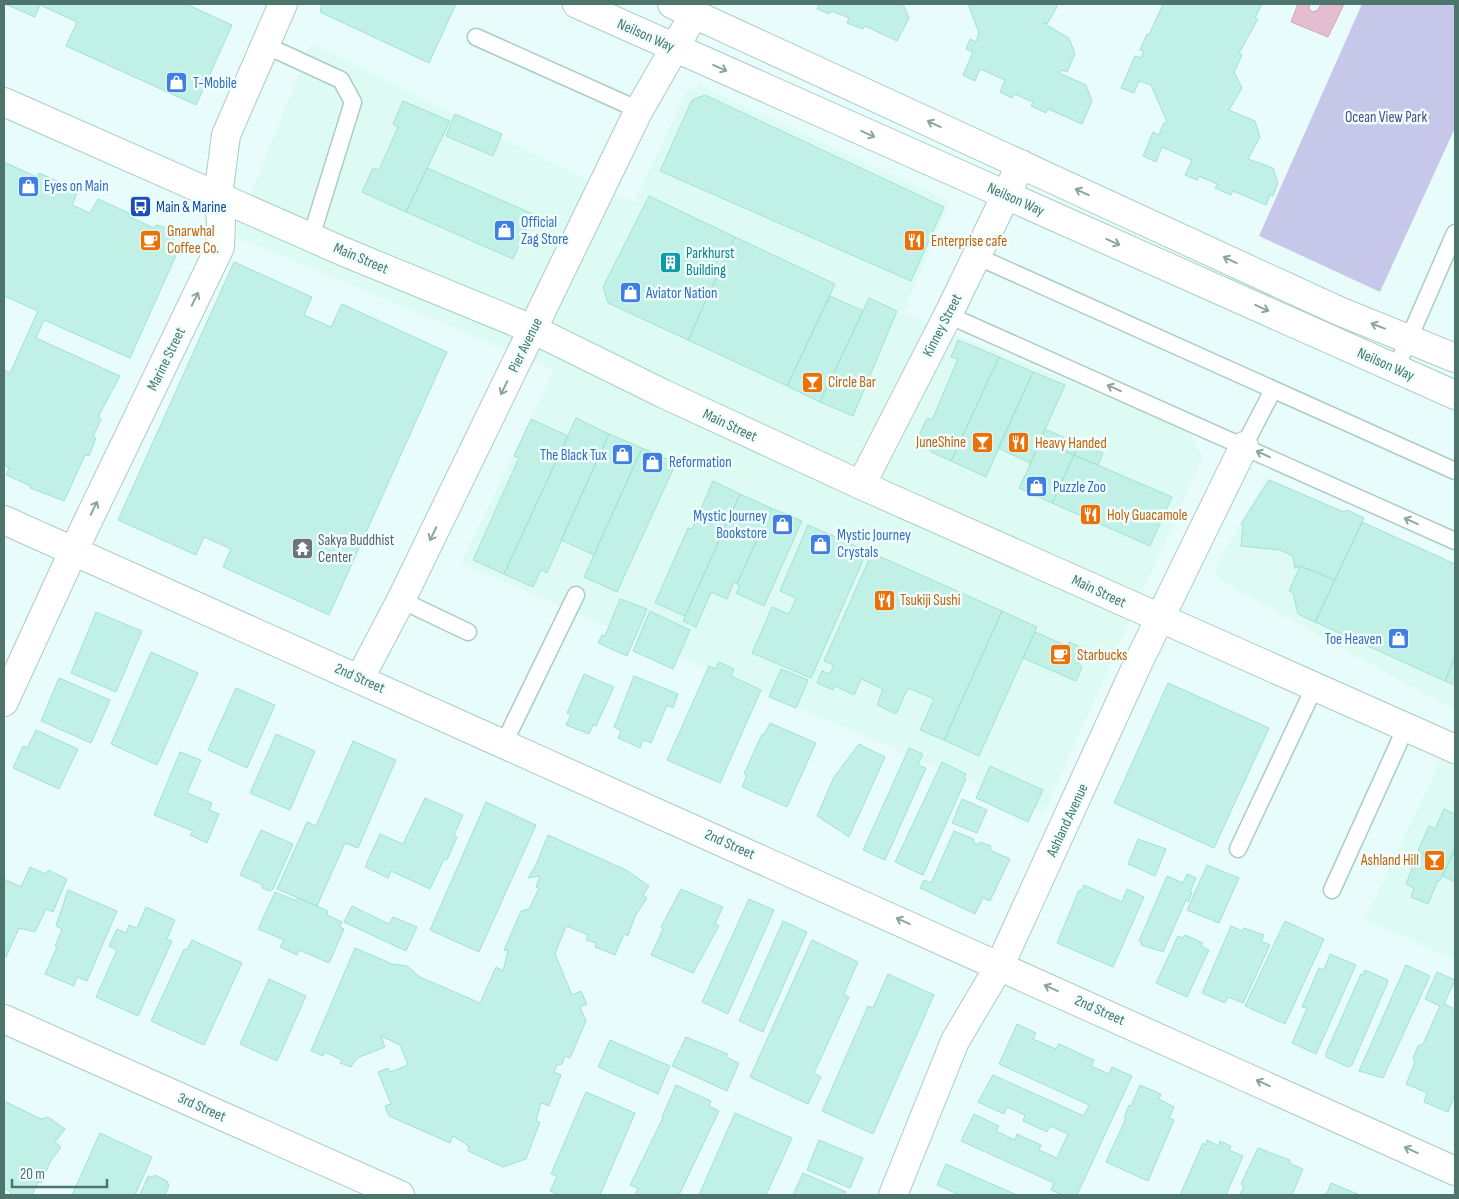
<svg xmlns="http://www.w3.org/2000/svg" width="1459" height="1199" font-family="'Sofia Sans Condensed',sans-serif">
<style>
.commercial{fill:#ddfbf2}
.green{fill:#c7c8e9}
.water{fill:#e5bdd0;stroke:#d6a4bb}
.building{fill:#c1f0e6;stroke:#a2e2d3}
.lines{fill:none;stroke-linecap:round;stroke-linejoin:round}
.lane-casing{stroke:#accbc6;stroke-width:19}
.street-casing{stroke:#accbc6;stroke-width:30}
.secondary-casing{stroke:#aacec8;stroke-width:30}
.lane{stroke:#fff;stroke-width:16}
.street{stroke:#fff;stroke-width:28}
.secondary{stroke:#fff;stroke-width:28}
.oneway{stroke:#8ba59f}
.labels{text-anchor:middle;stroke-width:5;stroke-linejoin:round;paint-order:stroke}
.street-label{font-size:15px;fill:#4d756b;stroke:#effefe}
.shop-label{font-size:15px;fill:#366cbe;stroke:#effefe;text-anchor:start}
.park-label{font-size:15px;fill:#514b86;stroke:#effefe}
.transit-label{font-size:15px;fill:#164399;stroke:#effefe;text-anchor:start}
.food-label{font-size:15px;fill:#c56008;stroke:#effefe;text-anchor:start}
.culture-label{font-size:15px;fill:#0d838f;stroke:#effefe;text-anchor:start}
.worship-label{font-size:15px;fill:#5b616d;stroke:#effefe;text-anchor:start}
</style>
<rect width="100%" height="100%" fill="#e9fcfc"/>
<!-- commercial -->
<path class="commercial" d="M311 44 634 203 687 90 700 85 950 202 903 313 1188 431 1203 457 1044 813 461 563 554 370 234 236Z
M1267 477 1455 565V711L1218 579 1214 570Z
M1455 730V960L1365 919Z"/>
<!-- green -->
<path class="green" d="M1362 4H1455V128L1380 292 1259 236Z"/>
<!-- water -->
<path class="water" d="M1298 4H1310L1309 9 1313 12 1318 10 1321 4H1344L1328 37 1291 22Z"/>
<!-- building -->
<path class="building" d="M5 4H186L232 25 196 105 66 46 77 22 40 5 35 17Z
M322 4H456L429 63 320 12Z
M819 4H903L909 18 897 41 865 26 863 29 847 23 849 18 831 11 829 14 817 9Z
M968 4H1056L1057 7 1047 24 1043 23 1069 38 1075 54 1067 72 1061 70 1059 73 1086 85 1092 101 1082 124 1048 109 1046 113 1031 106 1033 102 1014 94 1012 98 1000 92 1005 80 980 69 975 81 963 75 973 52 966 49 970 39 976 42 979 33Z
M1163 4H1264H1262L1255 18 1258 19 1239 53 1242 55 1234 72 1242 88 1229 110 1255 121 1260 137 1248 159 1273 168 1278 183 1273 196 1270 195 1266 205 1233 191 1231 195 1215 188 1217 184 1199 176 1197 180 1185 175 1192 160 1162 147 1156 162 1143 156 1153 132 1159 135 1163 124 1167 122 1151 85 1139 81 1134 93 1121 88 1135 56 1141 58 1144 51 1140 50 1147 34 1149 35Z
M705 95 944 207 911 281 660 171 692 100Z
M403 101 450 121 406 212 362 192 373 168 379 170 398 127 393 124Z
M455 114 502 134 493 156 446 136Z
M4 162 37 177 39 173 78 190 72 205 90 213 98 199 129 213 128 216 154 228 156 225 161 226 169 230 178 251 130 358 44 320 36 338 120 376 98 417 101 419 93 437 96 438 89 456 85 455 64 501 30 488 31 486 6 475 9 468 4 465V370L10 373 38 311 4 296Z
M427 168 533 214 513 259 406 212Z
M649 196 735 237 688 340 608 303 603 287Z
M735 237 835 284 787 386 688 340Z
M234 262 312 297 304 315 331 327 342 304 447 352 329 615 223 567 231 549 204 537 196 555 118 520Z
M830 296 863 311 820 402 787 386Z
M869 298 897 311 853 416 820 402Z
M958 340 999 357 951 461 931 452 924 437 919 435 927 418 932 420 958 359 951 357Z
M999 357 1033 372 986 477 951 461Z
M1033 372 1065 385 1030 463 998 448Z
M576 418 609 434 547 573 541 570 533 587 504 574Z
M531 419 568 436 504 574 473 560 519 458 514 456Z
M1045 429 1079 444 1074 455 1041 441Z
M609 434 642 448 594 555 561 540Z
M1081 440 1093 442 1091 449 1103 453 1098 465 1074 455Z
M1041 441 1074 455 1052 503 1019 488Z
M642 448 676 463 617 592 584 577Z
M1074 455 1172 497 1150 546 1052 503Z
M1269 480 1344 512 1347 510 1364 518 1335 580 1300 566 1295 568 1293 556 1280 550 1241 546 1243 526 1241 524Z
M713 481 740 494 685 616 655 603 688 528 692 529Z
M740 494 771 508 737 584 734 582 727 599 711 592 696 627 683 621Z
M771 508 802 521 764 606 736 593 740 585 737 584Z
M1362 522 1455 564V657L1445 681 1315 622Z
M808 525 867 551 811 678 752 653 772 607 789 614 796 598 780 591Z
M872 553 1002 611 944 740 920 730 934 699 908 688 896 714 877 705 883 689 861 679 854 695 835 686 833 690 817 683 822 671 830 674 834 665 824 661Z
M1300 566 1335 580 1315 622 1298 614 1293 593 1289 591Z
M620 599 647 609 627 656 598 643 602 635 605 636Z
M650 611 690 630 673 669 633 651Z
M1002 611 1037 627 979 756 944 740Z
M96 612 142 631 116 692 71 673Z
M1035 632 1067 646 1069 642 1085 649 1078 664 1082 667 1076 681 1023 658Z
M151 652 198 673 157 765 111 744Z
M1455 657V685L1445 681Z
M719 662 734 669 731 676 761 690 720 783 667 760 709 666 716 669Z
M781 669 808 680 796 708 769 697Z
M584 674 614 687 596 726 593 725 589 734 566 725 571 715 567 713Z
M634 676 678 694 673 708 667 705 651 743 643 740 640 748 618 738 621 731 614 727Z
M59 678 110 700 91 743 41 721Z
M1168 683 1269 728 1214 848 1114 803Z
M236 688 275 705 247 768 208 750Z
M770 723 816 743 787 807 742 787 747 775 744 774 762 734 764 735Z
M36 730 78 749 59 789 13 768 23 746 27 748Z
M276 734 315 751 290 810 250 793Z
M353 741 396 760 358 848 345 843 317 906 277 889 307 822 316 826Z
M859 744 885 757 849 837 817 816 834 777Z
M909 748 923 754 918 765 926 768 885 860 863 850Z
M180 752 201 760 187 793 212 803 209 810 219 814 207 843 190 835 193 831 154 815Z
M942 762 966 774 964 778 966 779 923 875 895 862Z
M990 766 1043 790 1028 822 976 798Z
M425 798 463 815 454 835 457 837 447 860 444 859 430 889 391 871 388 878 365 867 380 834 403 844Z
M962 799 987 810 977 833 952 823Z
M486 802 536 825 479 952 430 930Z
M1444 809 1455 814V848L1440 881 1438 880 1428 904 1411 897 1414 888 1406 884 1413 866 1416 868 1423 854 1418 851 1429 826 1435 829Z
M261 830 293 844 273 889 270 891 262 888 263 885 240 875Z
M954 831 974 839 973 842 979 845 980 842 991 846 990 850 1010 859 990 901 983 898 975 914 920 888 924 880 931 883Z
M548 835 626 870 649 886 643 895 647 898 635 916 628 936 624 934 615 955 595 947 596 943 586 940 588 935 566 926 555 954 572 995 581 991 587 1004 580 1007 586 1021 570 1058 565 1056 562 1064 557 1065 554 1072 561 1075 549 1106 541 1103 536 1121 540 1122 526 1159 503 1167 468 1151 469 1146 453 1136 450 1143 389 1116 385 1106 391 1104 378 1072 388 1068 390 1072 408 1065 400 1045 381 1036 385 1047 357 1058 351 1067 340 1063 342 1060 325 1052 323 1056 311 1051 355 948 392 964 407 966 420 977 480 1003 496 967 503 971 508 951 504 950 521 911 529 909 539 888 536 887 540 876 528 878 536 865Z
M1138 839 1166 849 1155 876 1128 864Z
M1455 848V882L1443 876Z
M1207 865 1239 878 1219 923 1187 910Z
M30 867 46 874 48 870 67 879 53 912 46 909 35 932 19 928 6 957 4 956V879L21 887Z
M1187 874 1196 878 1190 892 1192 893 1188 902 1186 900 1163 952 1141 945 1142 943 1139 941 1167 876 1183 883Z
M1084 885 1122 902 1127 889 1144 897 1113 967 1057 943 1079 890 1081 891Z
M681 889 723 907 715 924 719 926 693 973 651 955 663 929 661 927Z
M68 890 117 911 87 981 77 977 74 986 45 974 57 947 55 946 62 929 56 926Z
M275 892 297 901 298 898 328 911 327 915 342 922 340 927 344 929 329 963 299 950 297 955 280 947 284 940 258 929Z
M749 899 774 910 728 1014 702 1002Z
M352 906 389 924 393 917 417 927 406 951 344 922Z
M146 907 175 920 167 939 172 941 138 1016 96 997 117 950 109 946 117 929 126 933 129 925 137 928Z
M783 921 807 932 763 1032 739 1021Z
M1285 921 1324 939 1285 1024 1245 1006Z
M1231 926 1242 931 1244 928 1264 935 1261 941 1270 945 1243 1003 1228 997 1225 1003 1202 993Z
M1185 935 1203 943 1201 946 1209 950 1187 997 1156 983 1178 936 1183 938Z
M192 940 242 963 204 1045 151 1021 184 949 187 950Z
M812 940 858 962 844 994 849 997 814 1073 821 1077 808 1104 750 1077Z
M1330 954 1356 965 1316 1054 1292 1043 1307 1008 1302 1007 1319 968 1324 970Z
M1406 965 1430 976 1383 1078 1359 1071Z
M1365 970 1388 980 1387 984 1352 1065 1348 1067 1326 1057V1053L1361 974 1363 975Z
M1437 972 1455 980 1444 1004 1455 1009V1095L1448 1112 1424 1102 1427 1093 1406 1084 1415 1062 1413 1058 1418 1046 1423 1044 1440 1006 1425 999Z
M888 974 934 995 873 1134 822 1111 868 1006 873 1008Z
M269 979 306 996 277 1061 240 1044Z
M1017 1024 1036 1033 1033 1039 1056 1049 1059 1044 1094 1060 1091 1066 1109 1074 1112 1067 1132 1076 1077 1195H1062L1051 1190 1054 1183 961 1141 974 1114 999 1126 996 1131 1015 1140 1017 1134 1041 1145 1039 1150 1057 1158 1068 1134 1050 1126 1047 1132 1023 1121 1025 1115 1007 1107 1004 1114 978 1102 993 1075 1084 1116 1089 1105 999 1064Z
M686 1037 728 1054 726 1057 739 1063 727 1091 672 1066Z
M610 1040 670 1066 658 1094 598 1067Z
M676 1085 711 1101 709 1106 719 1111 679 1195H635L638 1188 630 1185 663 1118 662 1117Z
M1140 1085 1161 1094 1159 1099 1174 1107 1169 1118 1174 1120 1148 1181 1106 1162 1126 1118H1124L1129 1105 1131 1106Z
M586 1092 635 1113 600 1195H560L550 1191 557 1176 551 1174Z
M4 1101 41 1119 48 1117 65 1129 55 1142 61 1147 50 1162 41 1183 38 1182 32 1195H11L10 1191 4 1189Z
M735 1113 792 1138 766 1195H699Z
M100 1133 152 1157 135 1195H72Z
M819 1140 863 1158 850 1188 807 1170Z
M1207 1140 1219 1146 1220 1141 1231 1146 1229 1150 1243 1156 1226 1195H1180L1203 1143 1206 1145Z
M1258 1148 1290 1160 1289 1163 1303 1169 1292 1195H1240L1244 1186 1241 1184Z
M946 1164 1017 1195H960L937 1185Z
M803 1173 846 1192 844 1195H793Z
M155 1175 167 1181 169 1186 165 1195H140L148 1176 152 1177Z
M1331 1183 1360 1195H1321L1327 1193Z"/>
<g class="lines">
<defs>
<path id="lane" d="M476 37 639 110
M265 45 341 80 353 102 311 237
M976 256 1455 471
M948 315 1455 541
M1396 368 1455 233
M1244 446 1273 390
M401 600 468 632
M504 743 576 595
M1238 849 1315 686
M1332 890 1406 727"/>
<path id="street" d="M861 485 948 315 1021 164
M4 520 1455 1171
M360 678 401 600 639 110 694 14
M4 702 73 552 220 247 221 221 218 196 226 135 283 4
M4 1019 400 1195
M893 1195 955 1041 1000 965 1139 661 1244 446"/>
<path id="secondary" d="M577 4 1455 395
M672 4 1339 311 1455 358
M4 102 342 251 532 329 664 394 861 485 1455 749"/>
</defs>
<!-- lane casing -->
<use href="#lane" class="lane-casing"/>
<!-- street casing -->
<use href="#street" class="street-casing"/>
<!-- secondary casing -->
<use href="#secondary" class="secondary-casing"/>
<!-- lane -->
<use href="#lane" class="lane"/>
<!-- street -->
<use href="#street" class="street"/>
<!-- secondary -->
<use href="#secondary" class="secondary"/>
</g>
<!-- one-way arrows -->
<defs><path id="oneway-shaft" d="M-6 0H5M1.5-3L5.5 0L1.5 3" fill="none" stroke-width="1.6" stroke-linecap="round" stroke-linejoin="round" transform="scale(1.25)"/></defs>
<g class="oneway">
<use href="#oneway-shaft" transform="translate(720 68) rotate(24)"/>
<use href="#oneway-shaft" transform="translate(934 124) rotate(-155)"/>
<use href="#oneway-shaft" transform="translate(868 134) rotate(24)"/>
<use href="#oneway-shaft" transform="translate(1082 192) rotate(-155)"/>
<use href="#oneway-shaft" transform="translate(1113 242) rotate(24)"/>
<use href="#oneway-shaft" transform="translate(1230 260) rotate(-155)"/>
<use href="#oneway-shaft" transform="translate(195 299) rotate(-64)"/>
<use href="#oneway-shaft" transform="translate(1262 308) rotate(24)"/>
<use href="#oneway-shaft" transform="translate(1378 326) rotate(-159)"/>
<use href="#oneway-shaft" transform="translate(504 388) rotate(116)"/>
<use href="#oneway-shaft" transform="translate(1114 388) rotate(-156)"/>
<use href="#oneway-shaft" transform="translate(1263 454) rotate(-156)"/>
<use href="#oneway-shaft" transform="translate(94 508) rotate(-64)"/>
<use href="#oneway-shaft" transform="translate(1411 521) rotate(-156)"/>
<use href="#oneway-shaft" transform="translate(433 534) rotate(116)"/>
<use href="#oneway-shaft" transform="translate(903 921) rotate(-156)"/>
<use href="#oneway-shaft" transform="translate(1051 988) rotate(-156)"/>
<use href="#oneway-shaft" transform="translate(1263 1083) rotate(-156)"/>
<use href="#oneway-shaft" transform="translate(1411 1150) rotate(-156)"/>
</g>
<!-- icons -->
<defs>
<symbol id="shop-square" viewBox="-11 -11 22 22"><rect x="-9" y="-9" width="18" height="18" rx="4" fill="#3f7fe0" stroke="#effefe"/><path d="M-5-2.5h2.3a2.7 3.5 0 0 1 5.4 0H5L5.5 6h-11ZM-1.5-2.5h3a1.5 2.3 0 0 0-3 0Z" fill="#fff"/></symbol>
<symbol id="bus-square" viewBox="-11 -11 22 22"><rect x="-9" y="-9" width="18" height="18" rx="4" fill="#1a4fb4" stroke="#effefe"/><path d="M-5-6H5V4H4V6H2V4H-2V6H-4V4H-5ZM-3.5-4V0h7V-4ZM-3.5 1.2v1.5H-2V1.2ZM2 1.2v1.5H3.5V1.2Z" fill="#fff"/></symbol>
<symbol id="cafe-square" viewBox="-11 -11 22 22"><rect x="-9" y="-9" width="18" height="18" rx="4" fill="#e8710a" stroke="#effefe"/><path d="M-5.5-4.5H6V0H3Q3 3.5 0 3.5H-2.5Q-5.5 3.5-5.5 0ZM3-3.2v2h1.7v-2ZM-6 4.5H4V6H-6Z" fill="#fff"/></symbol>
<symbol id="restaurant-square" viewBox="-11 -11 22 22"><rect x="-9" y="-9" width="18" height="18" rx="4" fill="#e8710a" stroke="#effefe"/><path d="M-5-6h1v4h1v-4h1v4h1v-4h1v5L-1.5 .5V6h-2V.5L-5-1ZM5-6V6H3V1.5H1.5Q1.5-4 5-6Z" fill="#fff"/></symbol>
<symbol id="building-square" viewBox="-11 -11 22 22"><rect x="-9" y="-9" width="18" height="18" rx="4" fill="#0f9aa8" stroke="#effefe"/><path d="M-4-6H4V6H1V3H-1V6H-4ZM-2.5-4.3h1.7v1.8h-1.7ZM.8-4.3h1.7v1.8H.8ZM-2.5-1h1.7V.8h-1.7ZM.8-1h1.7V.8H.8Z" fill="#fff"/></symbol>
<symbol id="bar-square" viewBox="-11 -11 22 22"><rect x="-9" y="-9" width="18" height="18" rx="4" fill="#e8710a" stroke="#effefe"/><path d="M-6-5H6L.8 .8V4.5H3.5V6h-7V4.5H-.8V.8Z" fill="#fff"/></symbol>
<symbol id="temple-square" viewBox="-11 -11 22 22"><rect x="-9" y="-9" width="18" height="18" rx="4" fill="#6b7280" stroke="#effefe"/><path d="M0-6L5-2H3V0L6.5 2.5H4V6H1.5V3h-3V6H-4V2.5H-6.5L-3 0V-2H-5Z" fill="#fff"/></symbol>
</defs>
<g fill-rule="evenodd">
<use href="#shop-square" x="164" y="70" width="25" height="25"/>
<use href="#shop-square" x="16" y="174" width="25" height="25"/>
<use href="#bus-square" x="128" y="194" width="25" height="25"/>
<use href="#shop-square" x="492" y="218" width="25" height="25"/>
<use href="#cafe-square" x="138" y="228" width="25" height="25"/>
<use href="#restaurant-square" x="902" y="228" width="25" height="25"/>
<use href="#building-square" x="658" y="250" width="25" height="25"/>
<use href="#shop-square" x="618" y="280" width="25" height="25"/>
<use href="#bar-square" x="800" y="370" width="25" height="25"/>
<use href="#bar-square" x="970" y="430" width="25" height="25"/>
<use href="#restaurant-square" x="1006" y="430" width="25" height="25"/>
<use href="#shop-square" x="610" y="442" width="25" height="25"/>
<use href="#shop-square" x="640" y="450" width="25" height="25"/>
<use href="#shop-square" x="1024" y="474" width="25" height="25"/>
<use href="#restaurant-square" x="1078" y="502" width="25" height="25"/>
<use href="#shop-square" x="770" y="512" width="25" height="25"/>
<use href="#shop-square" x="808" y="532" width="25" height="25"/>
<use href="#temple-square" x="290" y="536" width="25" height="25"/>
<use href="#restaurant-square" x="872" y="588" width="25" height="25"/>
<use href="#shop-square" x="1386" y="626" width="25" height="25"/>
<use href="#cafe-square" x="1048" y="642" width="25" height="25"/>
<use href="#bar-square" x="1422" y="848" width="25" height="25"/>
</g>
<g class="labels">
<!-- street labels -->
<g class="street-label">
<text transform="translate(646 35) rotate(24)" y="5">Neilson Way</text>
<text transform="translate(1016 199) rotate(24)" y="5">Neilson Way</text>
<text transform="translate(361 258) rotate(23)" y="5">Main Street</text>
<text transform="translate(942 325) rotate(-63)" y="5">Kinney Street</text>
<text transform="translate(525 345) rotate(-64)" y="5">Pier Avenue</text>
<text transform="translate(166 359) rotate(-64)" y="5">Marine Street</text>
<text transform="translate(1386 364) rotate(24)" y="5">Neilson Way</text>
<text transform="translate(730 425) rotate(25)" y="5">Main Street</text>
<text transform="translate(1099 591) rotate(25)" y="5">Main Street</text>
<text transform="translate(360 678) rotate(24)" y="5">2nd Street</text>
<text transform="translate(1067 820) rotate(-65)" y="5">Ashland Avenue</text>
<text transform="translate(730 844) rotate(24)" y="5">2nd Street</text>
<text transform="translate(1100 1010) rotate(24)" y="5">2nd Street</text>
<text transform="translate(202 1107) rotate(24)" y="5">3rd Street</text>
</g>
<!-- shop labels -->
<g class="shop-label">
<text x="193" y="88">T-Mobile</text>
<text x="44" y="191">Eyes on Main</text>
<text x="521" y="227">Official<tspan x="521" dy="17">Zag Store</tspan></text>
<text x="646" y="298">Aviator Nation</text>
<text x="607" y="460" text-anchor="end">The Black Tux</text>
<text x="669" y="467">Reformation</text>
<text x="1053" y="492">Puzzle Zoo</text>
<text x="767" y="521" text-anchor="end">Mystic Journey<tspan x="767" dy="17">Bookstore</tspan></text>
<text x="837" y="540">Mystic Journey<tspan x="837" dy="17">Crystals</tspan></text>
<text x="1382" y="644" text-anchor="end">Toe Heaven</text>
</g>
<!-- park labels -->
<g class="park-label">
<text x="1386" y="122">Ocean View Park</text>
</g>
<!-- transit labels -->
<g class="transit-label">
<text x="156" y="212">Main &amp; Marine</text>
</g>
<!-- food labels -->
<g class="food-label">
<text x="167" y="236">Gnarwhal<tspan x="167" dy="17">Coffee Co.</tspan></text>
<text x="931" y="246">Enterprise cafe</text>
<text x="828" y="387">Circle Bar</text>
<text x="966" y="447" text-anchor="end">JuneShine</text>
<text x="1035" y="448">Heavy Handed</text>
<text x="1107" y="520">Holy Guacamole</text>
<text x="900" y="605">Tsukiji Sushi</text>
<text x="1077" y="660">Starbucks</text>
<text x="1419" y="865" text-anchor="end">Ashland Hill</text>
</g>
<!-- culture labels -->
<g class="culture-label">
<text x="686" y="258">Parkhurst<tspan x="686" dy="17">Building</tspan></text>
</g>
<!-- worship labels -->
<g class="worship-label">
<text x="318" y="545">Sakya Buddhist<tspan x="318" dy="17">Center</tspan></text>
</g>
</g>
<!-- border -->
<rect width="1459" height="1199" fill="none" stroke="#4d756b" stroke-width="10"/>
<!-- scale -->
<path d="M12 1179v8h95v-8" fill="none" stroke="#4d756b" stroke-width="2.5"/>
<text x="20" y="1179" font-size="15" fill="#4d756b" stroke="#effefe" stroke-width="4" paint-order="stroke">20 m</text>
</svg>
